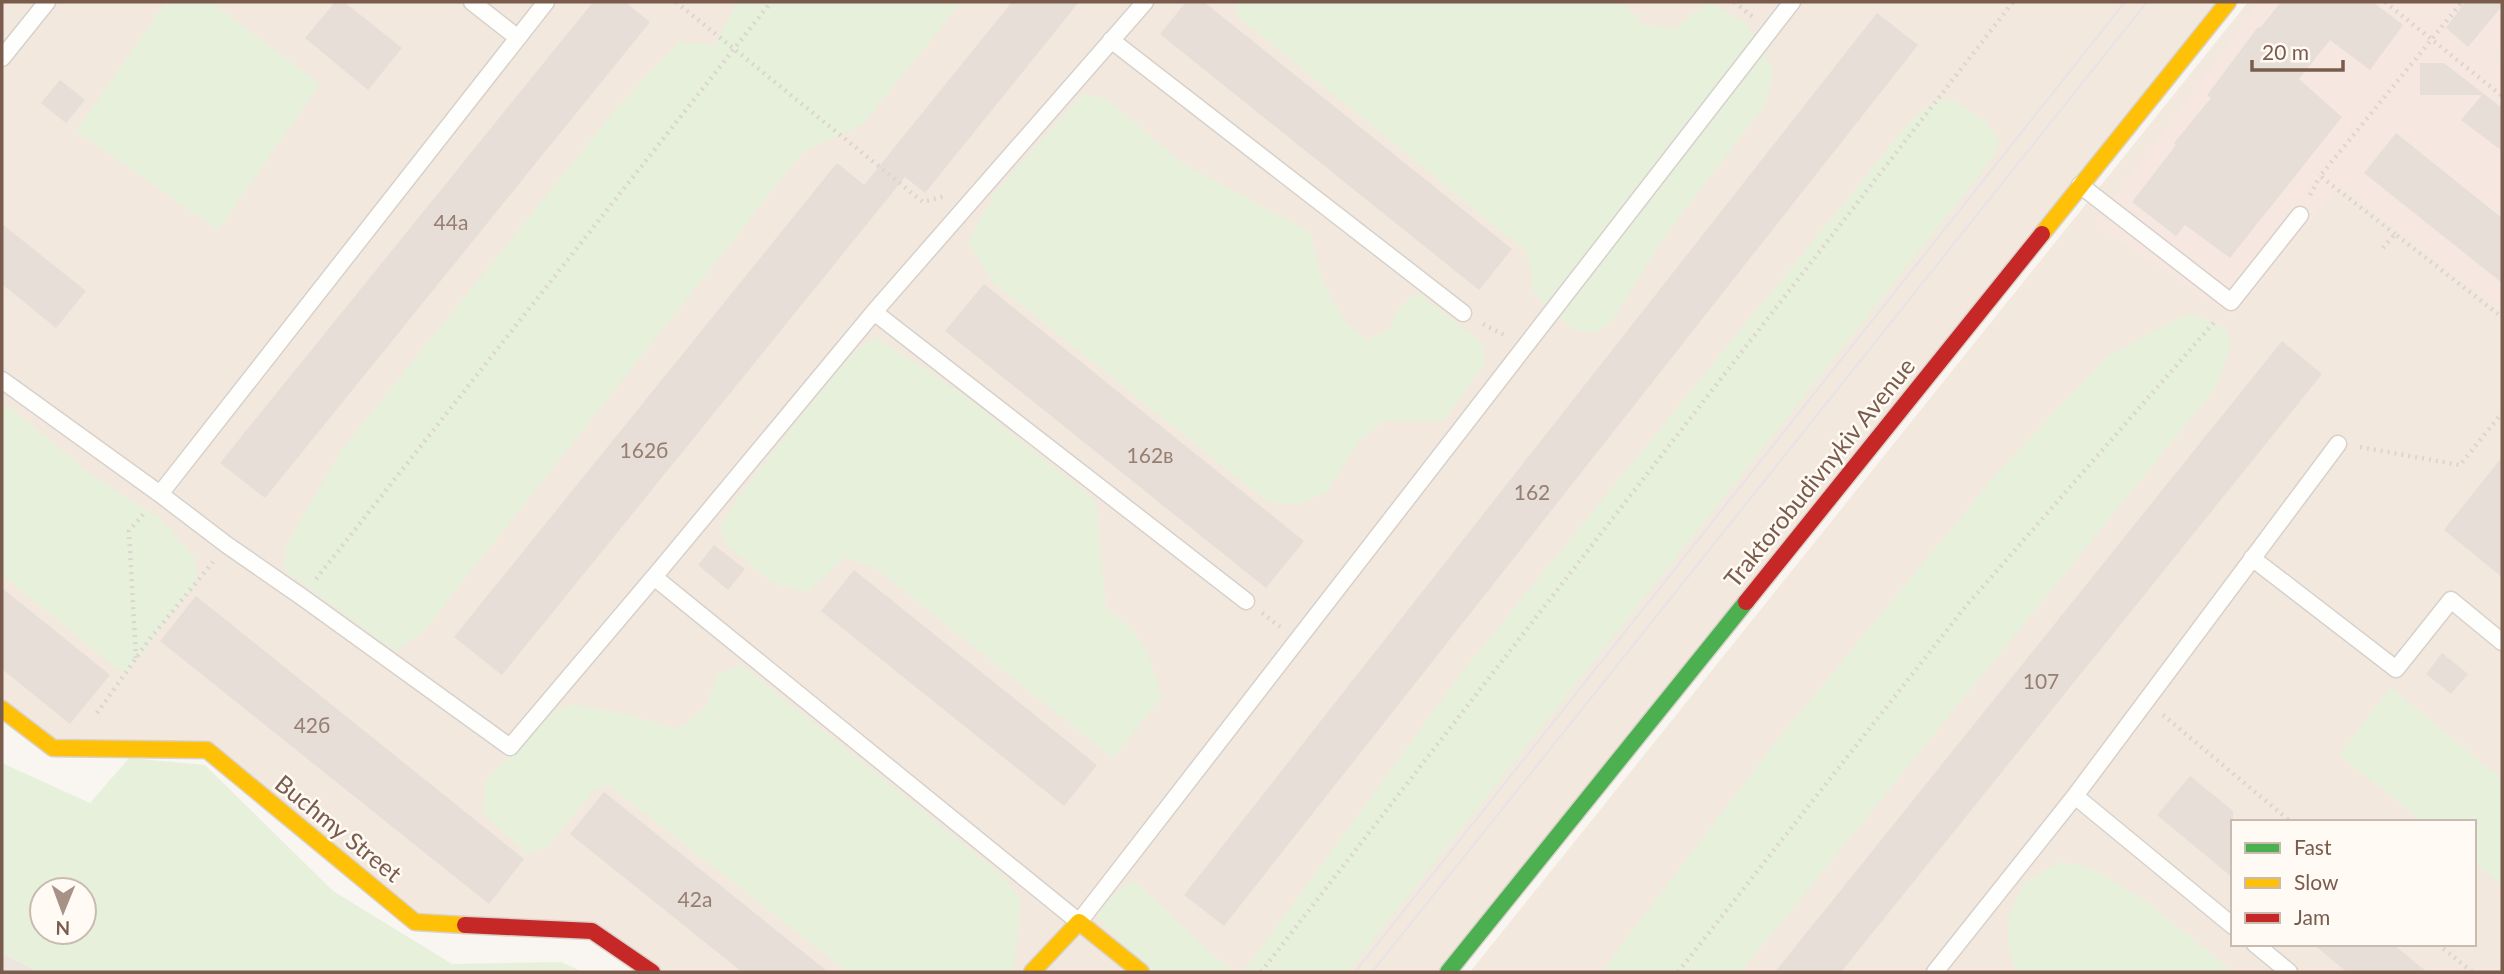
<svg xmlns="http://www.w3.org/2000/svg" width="2504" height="974" font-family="Lato,sans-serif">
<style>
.residential{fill:#f2e8de;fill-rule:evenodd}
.commercial{fill:#f6e8e1}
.industrial{fill:#ede5e0}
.green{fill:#e7f0db;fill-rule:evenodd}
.building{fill:#e6ded7}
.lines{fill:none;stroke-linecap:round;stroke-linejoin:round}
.lane-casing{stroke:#d7d1cb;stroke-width:19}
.fast-casing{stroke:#d9d2cb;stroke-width:19}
.slow-casing{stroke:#d9d2cb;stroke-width:19}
.jam-casing{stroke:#d9d2cb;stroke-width:19}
.path{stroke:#dcd5d0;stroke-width:4.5;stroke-dasharray:2 5;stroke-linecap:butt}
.lane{stroke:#fefefd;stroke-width:16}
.fast{stroke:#4caf50;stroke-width:16}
.slow{stroke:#ffc107;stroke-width:16}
.jam{stroke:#c62828;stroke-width:16}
.tram{stroke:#e6e3e7;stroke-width:2}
.labels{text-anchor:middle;stroke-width:5;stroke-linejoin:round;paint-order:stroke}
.number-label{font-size:21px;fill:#977e72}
.street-label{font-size:24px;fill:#7a5c4d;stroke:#fffaf3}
</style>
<rect width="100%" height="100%" fill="#f9f5f0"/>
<!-- residential -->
<path class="residential" d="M2 2H2221L1438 972H662L593 927 417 918 209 748 54 743 2 705Z
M2248 2H2502V972H1470ZM2233 822H2474V944H2233Z"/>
<!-- commercial -->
<path class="commercial" d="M2260 2H2502V48L2494 60 2502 68V312L2340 184 2233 318 2095 223Z"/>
<!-- industrial -->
<path class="industrial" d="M2 953 38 972H2Z"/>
<!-- green -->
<path class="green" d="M166 2H211L320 84 218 230 76 131Z
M737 2H962L862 125 803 152 424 631 395 651 285 571V547L340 452 614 111 679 42 715 45Z
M1236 2H1624L1642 24 1674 29 1709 2 1747 24 1773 69 1766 104 1665 236 1612 321 1596 333 1572 329 1534 293 1527 252 1236 15Z
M1083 93 1107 99 1182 163 1310 232 1322 280 1345 322 1368 340 1390 328 1399 307 1418 293 1483 344 1485 363 1444 421H1384L1357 444 1327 492 1298 505 1269 503 994 283 968 242 995 192Z
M1938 99 1956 102 1988 123 2000 143 1990 162 1348 972H1240L1246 968 1463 671 1912 119Z
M2195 314 2227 331 2232 344 2214 390 1741 972H1601L1778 739 1998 472 2107 357 2178 318Z
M875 337 960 392 1096 501 1106 608 1133 630 1149 655 1162 697 1113 758 878 570 846 557 806 593 771 582 728 546 719 528 741 493 851 354Z
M2 400 89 473 160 518 194 556 198 581 125 675 2 575Z
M741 664 1003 876 1021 900 1013 972H848L610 786 596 788 548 847 527 854 482 812 486 780 556 709 575 705 627 714 678 729 706 707 717 676Z
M2390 687 2502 779V885L2474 863V822H2423L2339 755Z
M129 758 205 765 333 891 452 964 561 962 583 972H38L2 953V763L90 803ZM42 890H84V932H42Z
M2059 862 2086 866 2139 896 2234 972H2016L2009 953 2008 919 2023 884Z
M1129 882 1137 883 1209 951 1235 972H1150L1096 916 1104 904Z"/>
<!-- building -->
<path class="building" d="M335 2H344L402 48 368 90 305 38Z
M593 2H625L650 22 265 498 220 463Z
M1012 2H1079L925 193 905 177 502 675 454 637 837 163 864 185Z
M1186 2H1204L1512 249 1479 290 1160 34Z
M2281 2H2373L2403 25 2370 70 2330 40 2299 79 2342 117 2230 258 2185 225 2176 236 2132 202 2176 145 2174 143 2211 98 2207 95 2258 27 2260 28Z
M2465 2H2502V6L2468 47 2446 28Z
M1877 13 1918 45 1224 926 1184 895Z
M2420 63H2444L2502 108V151L2461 120 2482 95H2420Z
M60 80 85 100 66 123 41 103Z
M2396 133 2502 218V283L2364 173Z
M2 224 86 291 56 328 2 284Z
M984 284 1304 541 1266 588 945 331Z
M2282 341 2322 374 1841 972H1775Z
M2502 457V577L2444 530Z
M714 545 745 569 728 590 698 565Z
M854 570 1097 765 1064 806 821 611Z
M2 588 110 675 70 724 2 669Z
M196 596 524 859 489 904 160 641Z
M2442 653 2468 674 2451 694 2426 674Z
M2190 776 2233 811V878L2157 815Z
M604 792 828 972H742L570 834Z
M2313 944H2393L2427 972H2347Z"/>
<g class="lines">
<defs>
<path id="lane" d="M472 2 518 38
M1111 40 1463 313
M2 58 47 2
M2080 185 2231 302 2300 215
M874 312 1246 601
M2 380 160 494 227 545 302 597 510 747 654 577 1079 922 1792 2
M160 494 546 2
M2252 558 2396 669 2451 600 2502 642
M654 577 874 312 1145 2
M2075 796 2233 926
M2255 944 2289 972
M1935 972 2075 796 2338 444"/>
<path id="fast" d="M1448 972 1746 602"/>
<path id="slow" d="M2042 234 2228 2
M2 709 53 748 207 750 415 922 465 925
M1032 972 1079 922 1141 972"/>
<path id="jam" d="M1746 602 2042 234
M465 925 592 931 652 972"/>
</defs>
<!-- lane casing -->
<use href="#lane" class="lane-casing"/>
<!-- fast casing -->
<use href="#fast" class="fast-casing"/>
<!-- slow casing -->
<use href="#slow" class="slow-casing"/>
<!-- jam casing -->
<use href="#jam" class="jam-casing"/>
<!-- path -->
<path class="path" d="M676 2 923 202 945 196
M1734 2 1753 17
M2385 2 2502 96
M2310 195 2320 176
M2395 234 2320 176 2462 2
M2383 248 2395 234 2502 317
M1483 324 1506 336
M2360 447 2460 465 2502 413
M316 579 771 2
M1262 613 1280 627
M136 658 129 531 145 512
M97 713 149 640 213 562
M2163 715 2291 822
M2438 944 2472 972
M1261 972 2013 2
M1678 972 1966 606 2217 319"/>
<!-- lane -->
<use href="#lane" class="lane"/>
<!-- fast -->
<use href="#fast" class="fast"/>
<!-- slow -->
<use href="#slow" class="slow"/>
<!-- jam -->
<use href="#jam" class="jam"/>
<!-- tram -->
<path class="tram" d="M1355 972 2125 2
M1372 972 2147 2"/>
</g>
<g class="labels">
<!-- number labels -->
<g class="number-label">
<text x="451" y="230">44а</text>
<text x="644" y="458">162б</text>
<text x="1150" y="463">162в</text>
<text x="1532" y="500">162</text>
<text x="2041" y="689">107</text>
<text x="312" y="733">42б</text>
<text x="695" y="907">42а</text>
</g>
<!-- street labels -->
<g class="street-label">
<text transform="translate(1820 473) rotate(-51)" y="8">Traktorobudivnykiv Avenue</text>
<text transform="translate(338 829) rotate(39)" y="8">Buchmy Street</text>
</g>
</g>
<!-- border -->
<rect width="2504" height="974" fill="none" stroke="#7a5c4d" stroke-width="7"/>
<!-- legend -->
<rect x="2231" y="820" width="245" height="126" fill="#fffaf3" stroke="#cabbb1" stroke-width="2"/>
<rect x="2245" y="843" width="35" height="10" fill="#4caf50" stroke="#cabbb1" stroke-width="2"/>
<text x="2294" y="855" font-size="21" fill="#7a5c4d">Fast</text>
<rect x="2245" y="878" width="35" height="10" fill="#ffc107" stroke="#cabbb1" stroke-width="2"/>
<text x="2294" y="890" font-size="21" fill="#7a5c4d">Slow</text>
<rect x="2245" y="913" width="35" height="10" fill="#c62828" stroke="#cabbb1" stroke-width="2"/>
<text x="2294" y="925" font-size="21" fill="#7a5c4d">Jam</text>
<!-- north arrow -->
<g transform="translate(63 911) rotate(181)"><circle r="33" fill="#fffaf3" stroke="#cabbb1" stroke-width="2"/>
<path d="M0-5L12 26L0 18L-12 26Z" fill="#a69286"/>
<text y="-10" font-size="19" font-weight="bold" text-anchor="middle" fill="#7a5c4d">N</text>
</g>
<!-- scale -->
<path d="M2252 60v10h91v-10" fill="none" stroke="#7a5c4d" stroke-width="3.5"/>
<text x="2262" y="60" font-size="21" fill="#7a5c4d" stroke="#fffaf3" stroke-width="5" paint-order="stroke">20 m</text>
</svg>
